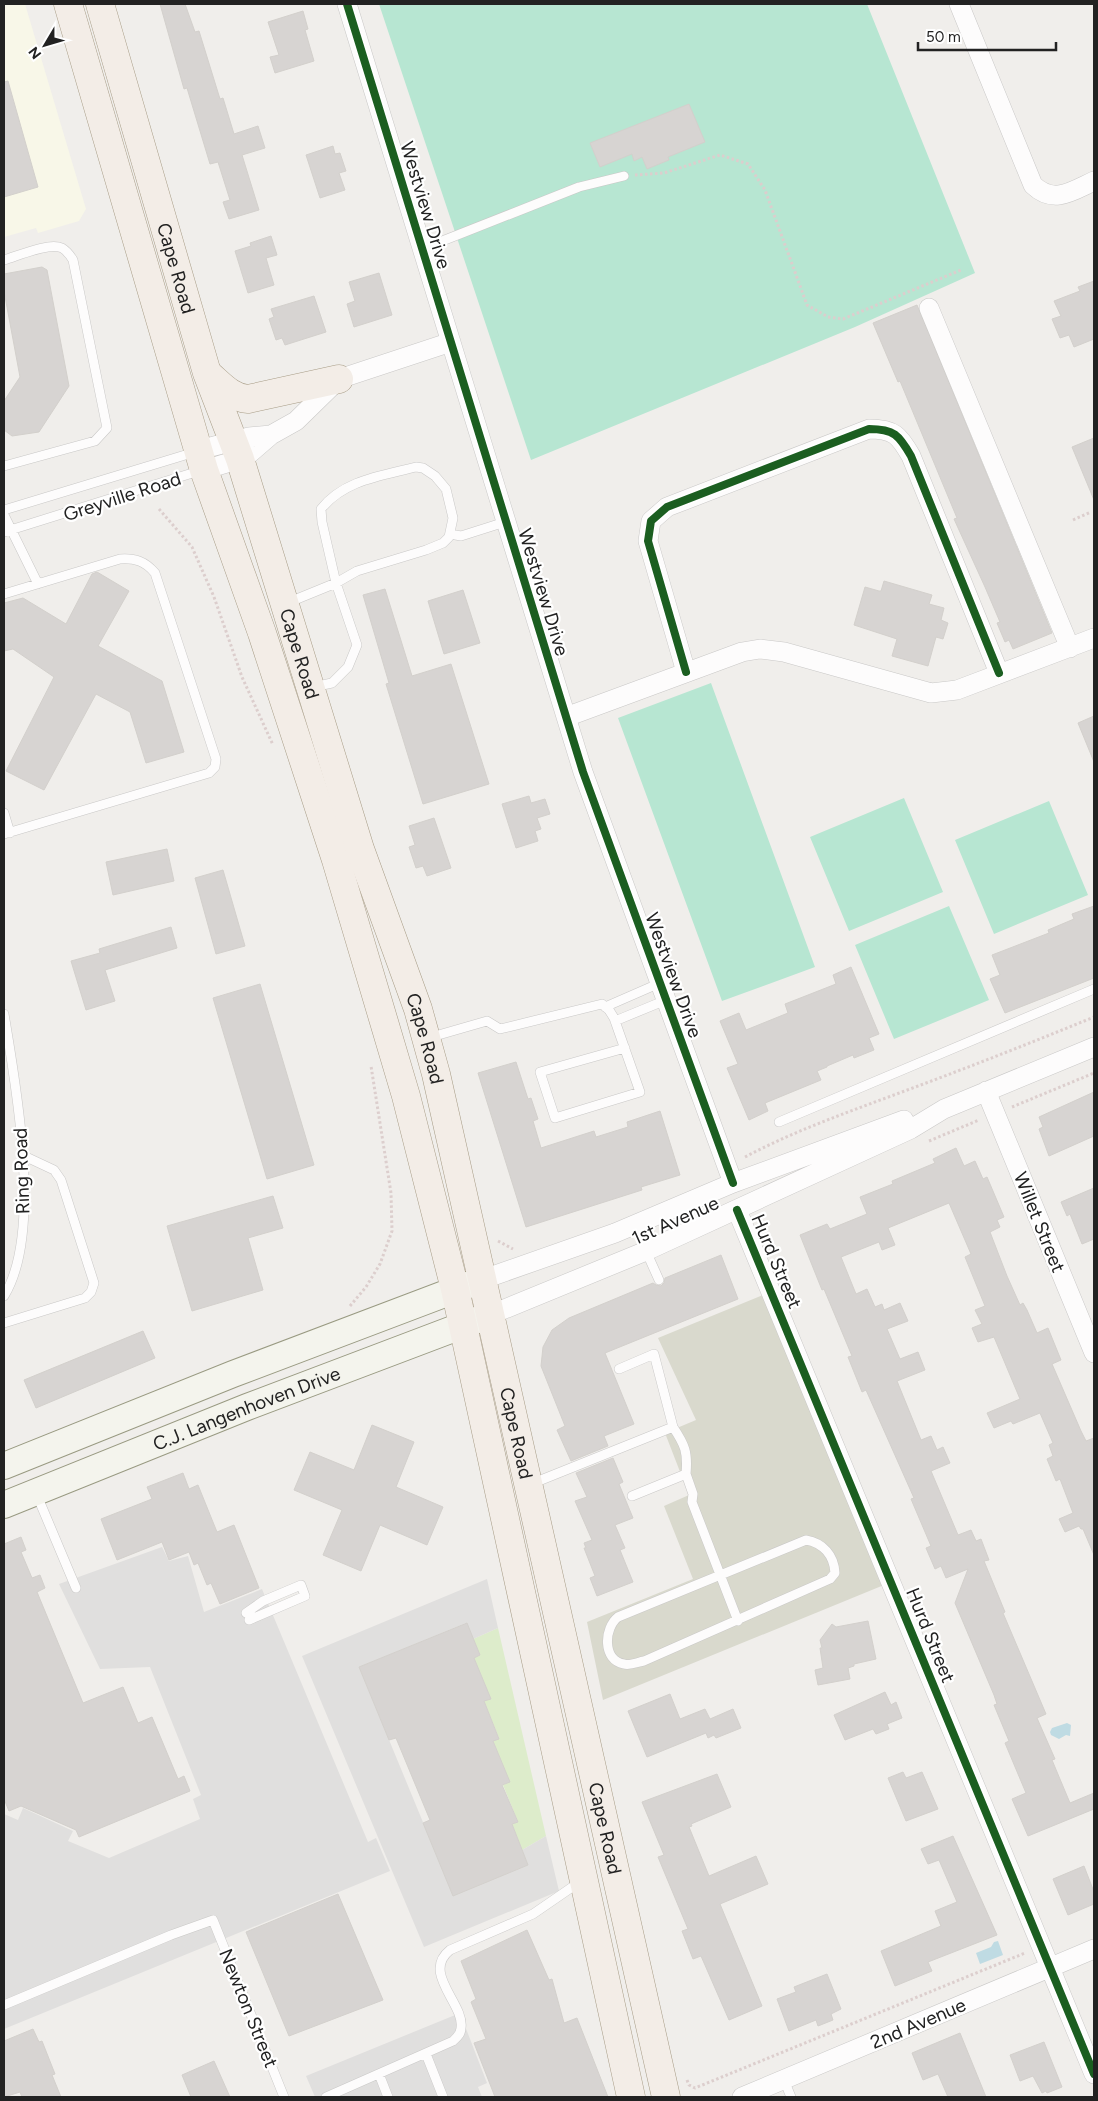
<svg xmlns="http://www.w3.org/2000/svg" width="1098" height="2101" font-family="Figtree,sans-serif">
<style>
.education{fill:#f8f7e8}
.construction{fill:#d9d9cd}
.grass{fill:#ddeccb}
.pitch{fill:#b7e6d2}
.parking{fill:#e0dfde}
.water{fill:#bfdbe3}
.building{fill:#d7d4d2;stroke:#d3d0cc}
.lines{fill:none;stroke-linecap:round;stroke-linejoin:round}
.lane-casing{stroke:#c9c8c7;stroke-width:10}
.street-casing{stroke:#c9c8c7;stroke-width:20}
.secondary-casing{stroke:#999a82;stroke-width:28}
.primary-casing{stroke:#a79c86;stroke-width:29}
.path{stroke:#dccecd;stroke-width:3;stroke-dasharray:2.5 2.5;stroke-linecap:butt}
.lane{stroke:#fdfcfc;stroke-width:9}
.street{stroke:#fdfcfc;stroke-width:19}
.secondary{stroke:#f4f4ed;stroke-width:26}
.primary{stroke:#f3ede7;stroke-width:28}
.cycleway-casing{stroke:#fff;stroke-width:11}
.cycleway{stroke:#1b5e20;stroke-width:8}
.labels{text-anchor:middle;stroke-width:4.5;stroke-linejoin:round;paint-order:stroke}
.street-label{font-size:19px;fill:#222;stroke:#fff}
</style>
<rect width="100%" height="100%" fill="#f0eeeb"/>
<!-- education -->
<path class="education" d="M4 4H25L86 209 79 221 38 233 36 228 4 237Z"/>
<!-- construction -->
<path class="construction" d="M763 1295 884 1585 603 1700 587 1622 693 1579 664 1506 689 1495 665 1433 696 1420 658 1338Z"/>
<!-- grass -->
<path class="grass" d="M498 1628 546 1836 522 1850 512 1824 518 1822 503 1785 509 1782 493 1741 499 1738 484 1701 490 1699 474 1658 480 1655 473 1639Z"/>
<!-- pitch -->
<path class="pitch" d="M379 4H867L975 273 855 327 531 460Z
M711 683 815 967 722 1001 618 718Z
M904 798 943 892 849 931 810 837Z
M1049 801 1088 895 994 934 955 840Z
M949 906 989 1000 894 1039 855 945Z"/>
<!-- parking -->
<path class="parking" d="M162 1547 169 1561 188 1556 204 1612 262 1589 368 1842 376 1838 390 1871 4 2029V1814L18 1820 23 1808 73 1831 68 1841 109 1858 200 1819 193 1799 201 1795 150 1667 100 1669 59 1584Z
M487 1579 498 1628 473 1639 466 1623 359 1667 453 1895 528 1865 522 1850 546 1836 559 1891 424 1947 302 1656Z
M460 2013 487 2083 478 2087 482 2097H315L306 2076Z"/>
<!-- water -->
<path class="water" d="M1067 1723 1071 1725 1070 1736 1066 1735 1059 1739 1051 1735 1050 1732 1052 1728Z
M998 1941 1003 1955 980 1964 976 1953 991 1947 994 1942Z"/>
<!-- building -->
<path class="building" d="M160 4H185L195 32 199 31 220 99 223 98 234 134 258 126 265 148 242 155 259 210 229 219 223 202 230 200 218 162 210 164 187 88 184 89Z
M303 11 308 29 305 30 314 61 275 73 270 57 279 55 268 22Z
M8 81 38 187 4 197V82Z
M689 104 705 142 668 157 669 160 647 169 642 157 634 161 632 154 600 167 590 143Z
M333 146 335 154 340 153 346 171 339 173 345 190 320 198 306 155Z
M271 236 277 255 266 258 274 285 248 293 235 251 251 246 250 243Z
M42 267 47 270 69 386 39 432 12 436 4 430V401L20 377 4 291V274Z
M379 273 392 315 354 327 347 304 355 301 349 282Z
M1094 281V339L1074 347 1069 335 1060 338 1052 319 1061 316 1054 301 1080 291 1078 287Z
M314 296 326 332 285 345 282 338 276 340 269 319 274 317 271 309Z
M917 305 1052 633 1013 649 1009 640 1005 642 997 623 1000 622 985 587 954 519 957 518 900 381 898 382 873 323Z
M1094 438V500L1072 447Z
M97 572 129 591 98 646 162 681 184 752 146 763 130 712 96 694 44 790 6 771 54 677 13 649 4 651V603L23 598 66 624 92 574Z
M884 581 932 595 929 604 944 608 941 620 948 623 943 639 936 637 928 666 892 656 897 639 854 625 865 587 879 591H881Z
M385 589 412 676 451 664 489 784 423 804 386 684 389 683 363 595Z
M463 590 480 643 444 654 428 601Z
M1094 716V762L1078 723Z
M529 796 531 803 545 799 550 814 537 818 541 829 535 831 538 841 516 848 502 804Z
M434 818 451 868 427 876 423 866 416 868 409 847 415 845 409 826Z
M167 849 174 881 113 895 106 862Z
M223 870 245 946 216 954 195 878Z
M1094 906V978L1005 1013 990 979 1000 975 992 955 1049 933 1048 930 1074 919 1072 914Z
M171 927 177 948 105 970 115 1001 86 1010 71 961 100 953 99 949Z
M851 967 879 1034 869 1038 874 1050 854 1058 853 1055 827 1066V1067L817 1071 821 1080 765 1103 768 1111 749 1120 727 1068 738 1064 720 1021 739 1013 746 1030 788 1013 785 1004 836 984 833 975Z
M260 984 314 1165 267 1179 213 998Z
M516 1062 528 1099 531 1098 538 1119 533 1121 541 1148 594 1131 596 1137 628 1127 627 1122 660 1111 680 1175 641 1187 642 1190 526 1227 478 1073Z
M1094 1092V1136L1049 1156 1039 1129 1043 1127 1039 1117Z
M956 1148 964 1166 975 1161 983 1179 987 1177 1004 1217 997 1220 1000 1227 990 1232 1007 1276 1020 1305 1023 1303 1027 1310 1037 1333 1048 1328 1061 1360 1052 1364 1081 1431 1086 1441 1094 1438V1555L1083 1529H1081L1079 1526 1065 1532 1059 1519 1073 1513 1060 1479 1056 1481 1047 1459 1053 1456 1049 1445 1053 1443 1040 1413 1013 1424 1011 1421 994 1428 987 1413 1020 1399 994 1337 978 1342 972 1328 982 1324 975 1310 985 1306 965 1257 971 1254 949 1203 888 1228 895 1245 882 1250 879 1242 841 1257 856 1294 867 1289 875 1307 882 1304 884 1310 900 1303 908 1321 887 1329 900 1359 918 1352 925 1370 897 1381 921 1440 931 1436 937 1450 943 1447 950 1463 931 1471 958 1535 971 1530 976 1541 981 1539 989 1560 984 1561 1005 1612 1003 1613 1046 1714 1037 1718 1055 1759 1052 1760 1070 1803 1094 1793V1809L1028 1836 1012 1799 1026 1793 1005 1743 1009 1741 994 1705 997 1704 994 1695 955 1603 968 1569 946 1578 941 1566 935 1569 926 1548 931 1546 911 1499 914 1498 866 1390 862 1392 848 1357 852 1356 824 1289 822 1290 800 1235 827 1224 830 1229 867 1214 860 1197 893 1184 892 1181 935 1163 933 1159Z
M1094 1188V1239L1082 1244 1070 1214 1067 1216 1061 1202Z
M273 1196 283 1228 248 1238 263 1290 192 1311 167 1226Z
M721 1255 738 1299 605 1353 634 1424 604 1436 608 1446 571 1461 557 1430 565 1426 541 1366 543 1347 552 1330 569 1318 653 1283 656 1285 661 1286 664 1283 665 1278Z
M143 1331 155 1358 36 1408 24 1380Z
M372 1425 414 1442 396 1487 443 1507 427 1545 380 1525 361 1571 323 1555 342 1510 294 1490 310 1452 354 1470Z
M613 1458 623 1482 619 1484 633 1518 615 1525 625 1548 620 1550 633 1582 597 1596 590 1578 595 1576 584 1548H586L584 1543 592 1540 575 1501 587 1497 576 1473Z
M183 1473 189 1489 198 1485 217 1532 234 1525 259 1588 220 1604 211 1583 207 1585 198 1563 194 1565 189 1552 169 1560 162 1542 117 1560 101 1519 152 1499 147 1487Z
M21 1537 26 1550 21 1552 32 1578 40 1575 45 1588 37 1592 83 1703 123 1687 138 1723 152 1717 178 1779 184 1776 190 1791 79 1837 76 1830 21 1806 9 1811 4 1799V1544Z
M868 1621 876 1659 854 1664V1666L848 1668 850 1679 818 1685 815 1670 823 1668 820 1648H822L820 1640 832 1624 836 1627Z
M467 1623 480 1655 474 1658 491 1699 484 1701 499 1739 493 1741 510 1782 502 1785 518 1822 512 1824 528 1865 453 1896 423 1823 430 1820 396 1738 389 1740 359 1667Z
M885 1692 891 1705 896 1702 902 1718 887 1724 889 1729 876 1734 873 1729 845 1740 834 1715Z
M670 1694 680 1719 705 1709 710 1719 733 1709 741 1728 716 1738 714 1735 708 1738 706 1733 647 1757 628 1711Z
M903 1772 906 1778 922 1772 938 1809 906 1821 888 1778Z
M717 1774 731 1807 691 1824 692 1826 689 1827 709 1876 756 1856 768 1884 720 1904 762 2006 729 2020 701 1956 693 1959 682 1931 688 1929 658 1857 664 1855 642 1802Z
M953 1836 997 1935 928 1962 932 1971 895 1986 881 1951 941 1926 935 1911 957 1902 939 1860 928 1864 921 1849Z
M1084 1866 1094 1892V1904L1068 1915 1053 1879Z
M338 1894 383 2000 289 2036 246 1932Z
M527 1930 549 1980 552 1979 564 2023 577 2018 608 2097H495L474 2043 486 2039 471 2002 476 1999 461 1961Z
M827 1974 841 2009 831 2014 833 2020 818 2026 816 2020 789 2031 777 1999 796 1992 794 1987Z
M33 2029 39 2042 42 2041 55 2074 52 2075 61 2097H22L20 2092 4 2097V2041Z
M960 2033 986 2097H948L938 2074 923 2080 912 2053Z
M1044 2042 1062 2087 1047 2093 1046 2091 1042 2093 1033 2076 1020 2081 1010 2055Z
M214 2061 230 2097H191L182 2075Z"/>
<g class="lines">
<defs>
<path id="lane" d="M422 249 579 187 624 176
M4 260C18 256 49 242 62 248 67 251 70 255 73 260L107 428 95 441 4 466
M4 510 195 452
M4 515 38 584
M4 532 202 470
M450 534 461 536 505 522
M4 594 120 559C135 558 145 561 155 573L216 759 215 767 209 773 4 834
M287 603 336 583 357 571 426 550 443 543 449 537 453 518 446 489 435 476 423 468 416 467C381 476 344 480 321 509L322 522 336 583 357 645 348 667 332 683 313 687
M4 813 10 833
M605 1007 660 983
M4 1014C16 1085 43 1233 4 1296
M615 1021 666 1000
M428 1038 487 1021 500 1029 602 1004 609 1010 614 1018 640 1092 555 1118 540 1072 625 1048
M779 1122 1094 989
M646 1251 659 1280
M4 1323 85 1298 91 1292 94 1283 61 1180 54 1170 22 1155
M686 1474 693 1494 692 1502 738 1621
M531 1484 673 1427 654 1354 619 1369
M36 1493 76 1588
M632 1496 686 1474C688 1452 685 1445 673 1427
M806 1540C823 1543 834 1555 835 1573L830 1579 644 1661C638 1662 630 1666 624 1664 602 1660 604 1628 618 1617Z
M246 1613 263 1601 301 1585 305 1596 249 1620
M4 2005 171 1935 213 1920 284 2097
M426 2054 443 2097
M379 2074 388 2097
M784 2080 791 2097
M326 2097 453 2041C457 2037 461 2034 461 2028 465 2004 421 1973 450 1950L533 1914 581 1881"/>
<path id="street" d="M347 4 583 772 733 1183
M959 4 1033 185C1054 205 1072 191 1094 181
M929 308 1070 648
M199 450 249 437 271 435
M204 470 240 459 249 454 271 435 296 421 339 379 451 342
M686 672 648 541 651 521 667 507 869 429C894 429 899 435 911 456L999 673
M566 717 742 652 760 649 784 652 931 693 957 690 1094 638
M986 1091 1094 1353
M737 1210 1094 2074
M481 1280 615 1233 733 1183 904 1120
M490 1315 646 1251 911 1129 944 1109 1094 1047
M742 2097 1094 1949"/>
<g id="secondary">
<path d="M4 1466 233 1374 476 1282"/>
<path id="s1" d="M4 1505 247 1407 490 1315"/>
</g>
<g id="primary">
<path d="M68 4 204 470 262 633 336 860 406 1096 455 1289 631 2097"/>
<path id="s2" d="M100 4 207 373 240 459 360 849 418 1009 436 1074 666 2097"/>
<path d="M208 374C220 384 231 398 248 399L339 379"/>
</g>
</defs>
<!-- lane casing -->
<use href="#lane" class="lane-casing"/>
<!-- street casing -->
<use href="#street" class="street-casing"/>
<!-- secondary casing -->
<use href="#secondary" class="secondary-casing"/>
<!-- primary casing -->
<use href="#primary" class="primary-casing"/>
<!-- path -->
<path class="path" d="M635 175 664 173 720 155 748 164 765 190 807 305 828 317 843 319 961 270
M159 509 192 547 214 597 242 677 273 745
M1073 520 1091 512
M1012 1107 1094 1073
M929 1141 979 1120
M745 1157C798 1129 854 1110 910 1089 972 1066 1033 1042 1094 1017
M498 1241 513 1249
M350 1306 366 1287 380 1264 392 1231 391 1193 371 1066
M687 2080 689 2085 695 2088 1025 1953"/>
<!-- lane -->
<use href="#lane" class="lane"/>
<!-- street -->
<use href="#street" class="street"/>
<!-- secondary -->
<use href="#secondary" class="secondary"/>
<!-- primary -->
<use href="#primary" class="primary"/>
<defs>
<path id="cycleway" d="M347 4 583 772 733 1183
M686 672 648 541 651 521 667 507 869 429C894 429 899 435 911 456L999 673
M737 1210 1094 2074"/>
</defs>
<!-- cycleway casing -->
<use href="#cycleway" class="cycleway-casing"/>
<!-- cycleway -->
<use href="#cycleway" class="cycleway"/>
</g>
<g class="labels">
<!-- street labels -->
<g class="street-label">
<text transform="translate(426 205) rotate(73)" y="7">Westview Drive</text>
<text dy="7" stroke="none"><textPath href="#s2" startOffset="275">Cape Road</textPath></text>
<text transform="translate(122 496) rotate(-18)" y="7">Greyville Road</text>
<text transform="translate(544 592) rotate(73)" y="7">Westview Drive</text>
<text dy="7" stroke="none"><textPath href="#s2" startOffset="680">Cape Road</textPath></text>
<text transform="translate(674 975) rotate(70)" y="7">Westview Drive</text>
<text dy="7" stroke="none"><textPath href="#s2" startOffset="1085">Cape Road</textPath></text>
<text transform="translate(21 1171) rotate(-92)" y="7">Ring Road</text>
<text transform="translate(675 1220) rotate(-24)" y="7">1st Avenue</text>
<text transform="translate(1040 1222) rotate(68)" y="7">Willet Street</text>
<text transform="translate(777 1261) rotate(67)" y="7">Hurd Street</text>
<text dy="7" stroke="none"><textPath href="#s1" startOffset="261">C.J. Langenhoven Drive</textPath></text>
<text dy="7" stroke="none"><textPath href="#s2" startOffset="1490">Cape Road</textPath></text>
<text transform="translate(931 1635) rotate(68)" y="7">Hurd Street</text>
<text dy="7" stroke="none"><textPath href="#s2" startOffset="1895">Cape Road</textPath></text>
<text transform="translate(249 2008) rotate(68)" y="7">Newton Street</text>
<text transform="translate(918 2023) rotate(-23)" y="7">2nd Avenue</text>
</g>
</g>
<!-- border -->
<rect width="1098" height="2101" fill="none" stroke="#222222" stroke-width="10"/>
<!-- north arrow -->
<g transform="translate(45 45) rotate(232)" stroke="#ffffff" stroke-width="4" paint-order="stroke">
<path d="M0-4L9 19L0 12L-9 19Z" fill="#222222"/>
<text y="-8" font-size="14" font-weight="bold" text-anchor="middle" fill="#222222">N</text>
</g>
<!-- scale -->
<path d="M918 42v8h138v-8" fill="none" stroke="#222222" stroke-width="2.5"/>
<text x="926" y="42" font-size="15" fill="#222222" stroke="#ffffff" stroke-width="4" paint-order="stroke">50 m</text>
</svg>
